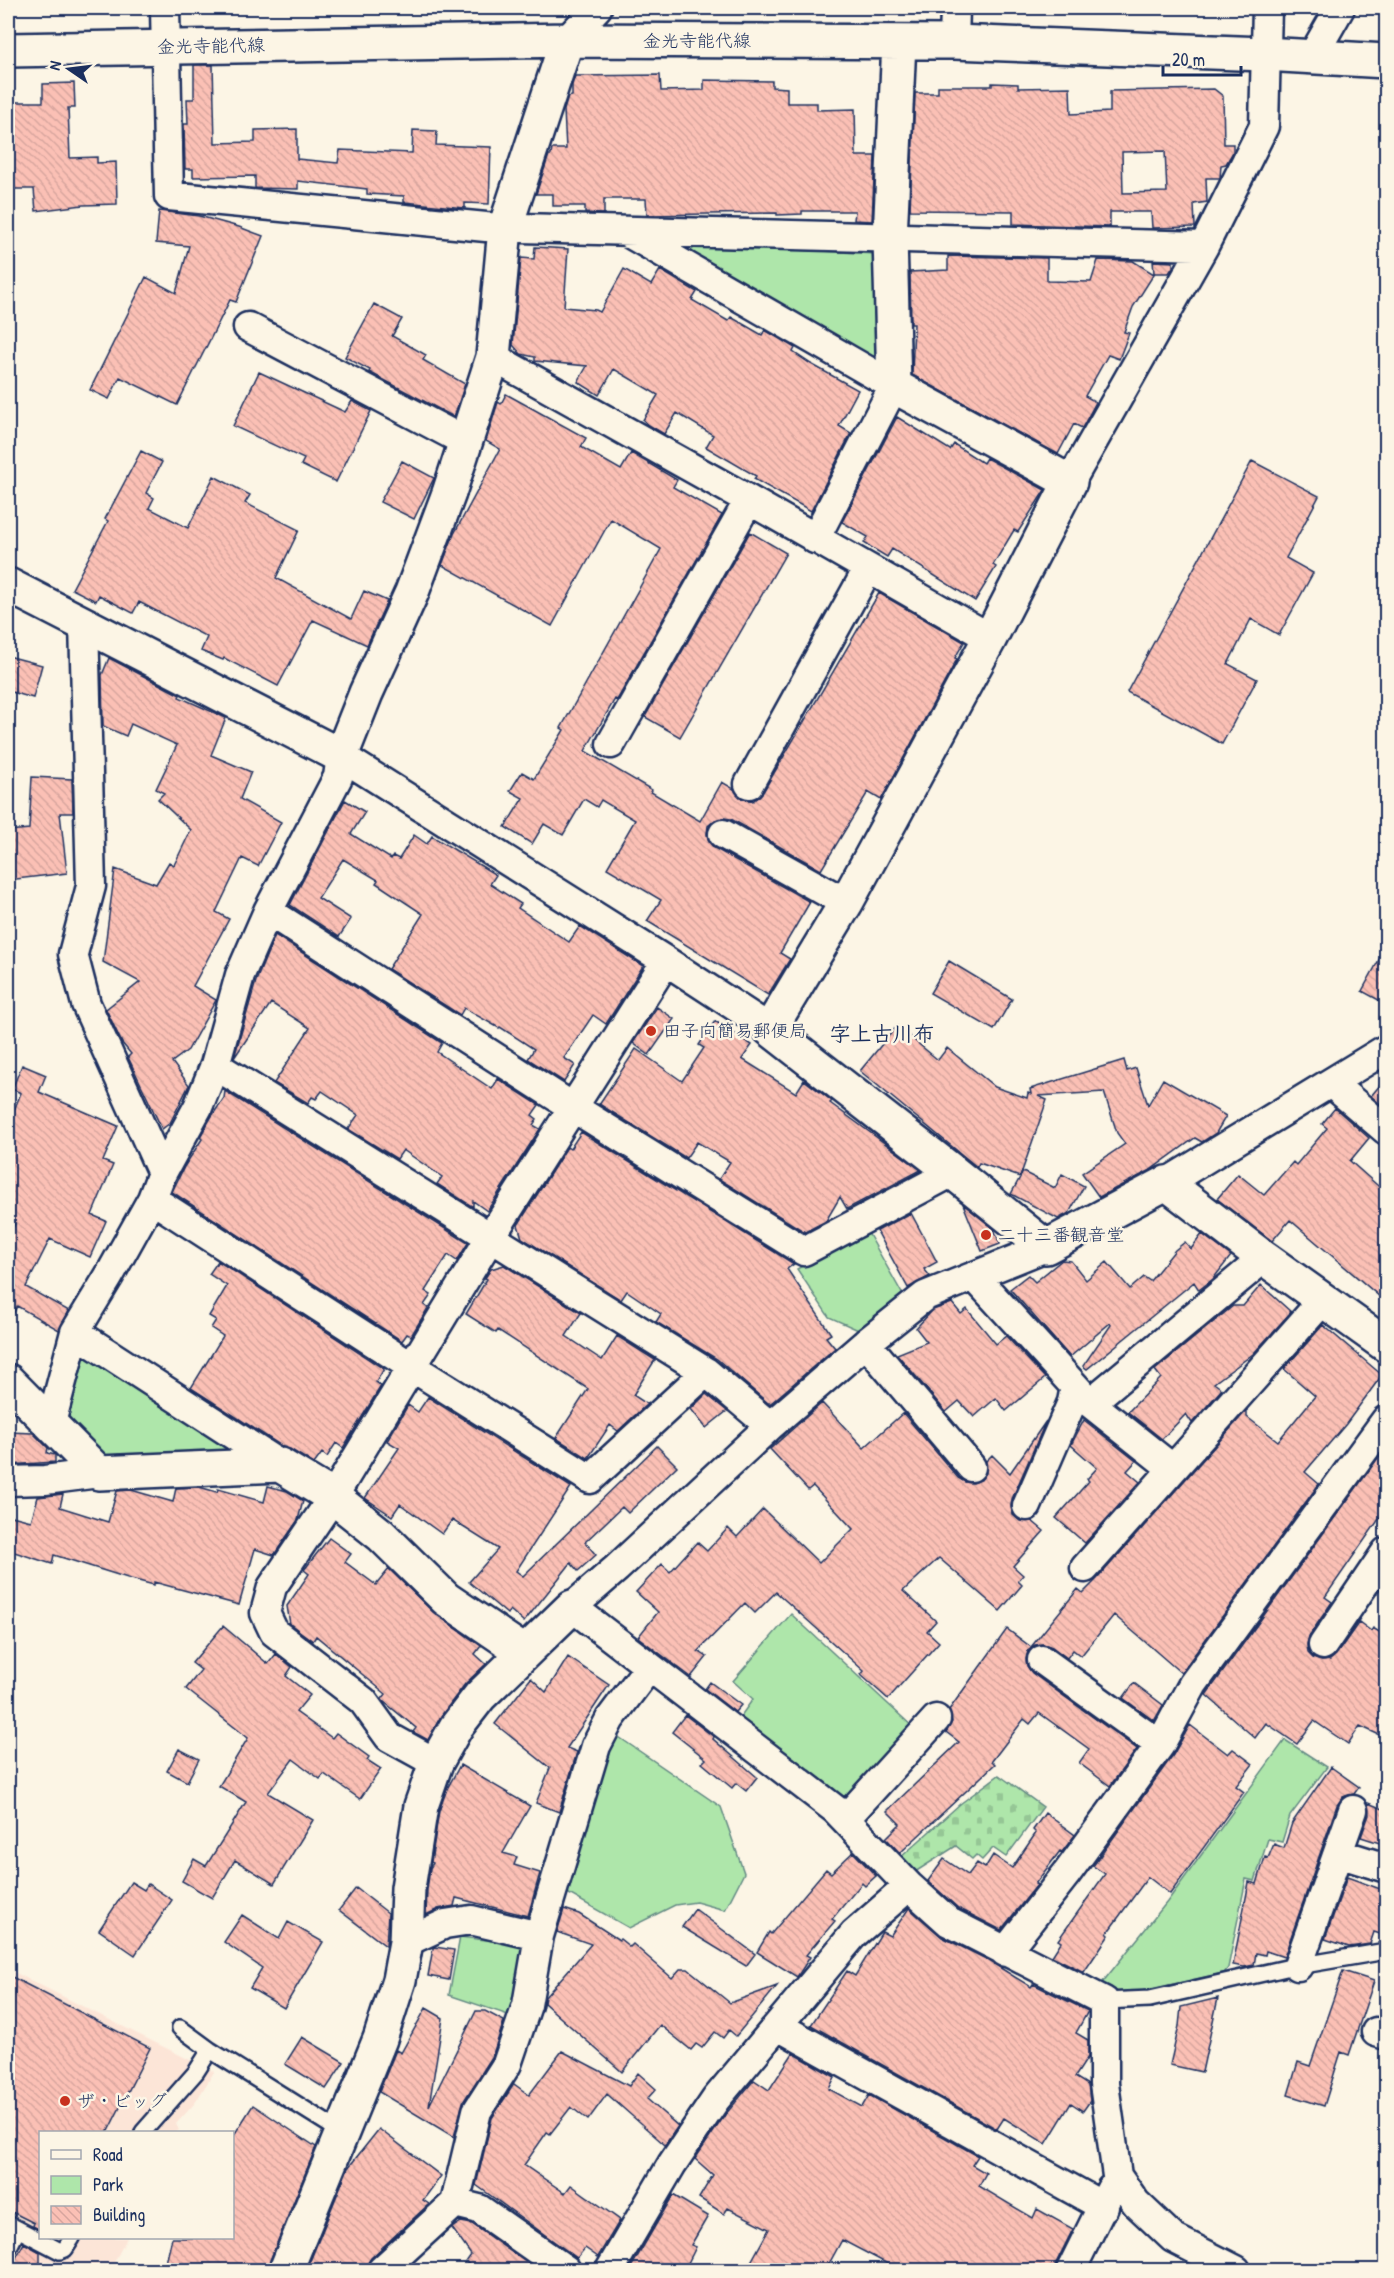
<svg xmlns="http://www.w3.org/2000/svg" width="1394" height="2278" font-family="'Patrick Hand','Klee One',sans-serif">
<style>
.built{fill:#fce5d7}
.green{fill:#aee6aa;stroke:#648a84;stroke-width:1.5}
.cemetery{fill:url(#cemetery-stones);stroke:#648a84;stroke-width:1.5}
.building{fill:url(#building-back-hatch);stroke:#1b2f5e;stroke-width:1.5;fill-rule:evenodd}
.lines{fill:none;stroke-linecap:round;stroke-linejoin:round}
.lane-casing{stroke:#1b2f5e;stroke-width:20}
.street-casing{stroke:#1b2f5e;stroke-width:33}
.secondary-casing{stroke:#1b2f5e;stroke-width:38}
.lane{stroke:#fcf5e5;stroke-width:15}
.street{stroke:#fcf5e5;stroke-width:28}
.secondary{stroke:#fcf5e5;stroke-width:33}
.poi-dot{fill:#c8321e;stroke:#fcf5e5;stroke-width:2}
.labels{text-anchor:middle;stroke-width:5;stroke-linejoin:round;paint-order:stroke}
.street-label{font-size:18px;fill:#1b2f5e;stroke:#fcf5e5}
.poi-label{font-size:18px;fill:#1b2f5e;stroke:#fcf5e5;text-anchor:start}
.quarter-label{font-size:21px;font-weight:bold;fill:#1b2f5e;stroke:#fcf5e5}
</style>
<defs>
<pattern id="cemetery-stones" width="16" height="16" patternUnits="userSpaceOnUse" patternTransform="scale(1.5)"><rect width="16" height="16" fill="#aee6aa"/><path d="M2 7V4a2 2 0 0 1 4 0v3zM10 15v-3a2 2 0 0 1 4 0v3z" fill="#95c695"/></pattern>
<pattern id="building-back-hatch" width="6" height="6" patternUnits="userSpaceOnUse" patternTransform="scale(1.5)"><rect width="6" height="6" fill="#fbc0b5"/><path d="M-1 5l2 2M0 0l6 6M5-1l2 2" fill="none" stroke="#d7a59e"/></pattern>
</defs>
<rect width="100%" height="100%" fill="#fcf5e5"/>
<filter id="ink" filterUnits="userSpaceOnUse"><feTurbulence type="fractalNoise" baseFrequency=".0167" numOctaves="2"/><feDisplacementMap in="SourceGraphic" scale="12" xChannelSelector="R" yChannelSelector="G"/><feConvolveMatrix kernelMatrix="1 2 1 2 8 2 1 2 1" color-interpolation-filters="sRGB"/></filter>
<g filter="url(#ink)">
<!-- built -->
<path class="built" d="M8 1969 214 2072 195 2103 176 2124 179 2130 176 2132H40V2238H127L110 2270H8Z"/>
<!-- green -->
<path class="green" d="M699 244 876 254 880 273 876 360 687 254Z
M867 1231 904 1297 863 1332 829 1317 797 1269Z
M88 1349 241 1451 119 1464 102 1456 60 1417 76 1359Z
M791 1614 916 1730 845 1802 735 1724 753 1699 733 1681Z
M610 1731 721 1807 744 1873 725 1910 696 1902 675 1905 629 1928 569 1894 564 1882Z
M1285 1740 1327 1767 1290 1816 1282 1842 1268 1839 1255 1881 1246 1879 1228 1968 1224 1973 1128 1994H1116L1098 1988 1167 1902Z
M460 1937 528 1945 517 2018 449 1995Z"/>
<!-- cemetery -->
<path class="cemetery" d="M999 1775 1043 1807 1006 1857 993 1848 982 1860 976 1855 972 1859 956 1846 915 1872 900 1858 960 1804Z"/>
<!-- building -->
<path class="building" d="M194 65H213L215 143 255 142V130L297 129V159L338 163 340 150 412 153 413 130 437 131 436 145 491 147 489 204 465 203V208L404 202V196L367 194V189L298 181V189L255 188V176L193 177V169H185L184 124H188L187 99H194Z
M660 75 661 91 704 90V80L772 81V87L787 88V103H817V110L855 109 856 156H875L872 221 854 220 855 211H802V214L777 215V213L647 215 646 199H604V214L585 213V206H553V194H536L549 155H551L552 149H566L564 110 568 97 572 96V85L575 76Z
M74 83 75 108H68L70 158 97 157V163L116 162 117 204 83 205 36 211 34 189H8V102H43V84Z
M992 83 1018 84V88L1070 87 1071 114 1110 112V91L1214 89 1223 96 1224 144H1233V152L1226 164 1221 165 1220 178H1206L1207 202 1194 204 1195 227 1152 228 1151 212H1110V227L1013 224V211L910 210 915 93H938V86H992ZM1165 151 1167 192 1123 193 1122 152Z
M159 211 199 216 239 227 263 236 236 302 230 300 177 405 120 377 109 399 90 390 146 277 176 293 189 246 156 243Z
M535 247 568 249 564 307 596 310 600 312 624 269 651 285 660 270 697 292 692 300 728 321 731 317 762 335 765 330 795 348 793 352 811 364 858 390 839 426 851 433 811 511 754 479 756 476 706 447 713 435 677 413 664 434 647 424 643 420 658 395 614 369 599 395 578 382 587 366 535 361V357L521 354 513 345 521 258 534 259Z
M948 256 1047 258V281L1091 282 1098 260 1133 261 1154 274 1133 307 1124 332 1129 333 1119 359 1108 355 1085 396 1096 402 1082 428 1074 424 1058 454 912 375 914 324H911L910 272 948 270Z
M1153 261 1173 262V267L1169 273H1154Z
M374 304 402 319 392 336 426 355 423 360 465 384 454 417 369 372 370 370 345 357Z
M259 372 345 412 352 401 371 411 336 482 301 465 304 459 233 426Z
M506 394 586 438 581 447 621 470 631 453 677 480 673 487 722 515 617 700 615 699 585 751 652 790 651 792 700 821 722 782 734 789 741 798 753 801 763 792 879 593 964 642 955 658 957 659 881 800 868 792 821 870 731 819 723 818 715 820 708 826 707 834 709 842 714 848 810 902 780 953 790 959 768 995 647 921 661 900 607 868 635 820 601 800 597 807 584 799 563 835 544 824 532 844 505 827 523 798 510 791 522 772 534 779 564 730 561 728 661 549 611 519 552 626 442 565 454 534 500 449 486 441 498 402 501 404Z
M897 417 950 450 954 444 983 463 986 458 1045 490 1018 532 1014 530 993 565 996 567 975 601 892 549 887 557 864 543 868 537 842 522Z
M141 451 162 462 146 493 154 498 149 508 188 528 214 476 250 495 245 503 299 530 276 578 351 619 364 591 387 601 367 645 313 620 278 686 224 658 223 660 201 651 207 637 139 602 133 613 99 595 96 601 72 589 108 521 105 519Z
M402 461 434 478 414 519 380 502Z
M1252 461 1319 496 1286 558 1313 573 1279 635 1251 619 1228 664 1257 679 1222 744 1127 692Z
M750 532 786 553 680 737 645 717Z
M8 656 42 665 33 698 8 691Z
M109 658 180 695 179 697 226 718 211 755 251 772 240 799 281 822 258 866 242 858 216 912 229 919 193 986 216 1000 188 1050 172 1062 189 1085 170 1123 162 1129 128 1057 131 1054 122 1043 106 1009 140 982 103 962 115 869 156 884 169 862 174 865 191 830 158 799 164 793 156 789 177 745 131 724 126 736 103 726 102 675Z
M32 777 72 779 73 813H60L67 873 8 880V831L29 829Z
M345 800 365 812 351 834 391 859 393 856 399 859 414 835 427 844 432 836 496 875 490 884 521 904 518 908 569 942 580 926 643 966 606 1024 593 1015 564 1058 575 1065 564 1082 528 1059 534 1049 500 1027 499 1028 464 1008 460 1015 388 969 423 914 376 883 378 880 343 859 318 898 351 919 339 937 290 905Z
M275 935 442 1043 437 1052 492 1089 498 1079 539 1105 532 1115 537 1119 533 1125 540 1129 487 1211 473 1201V1207L437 1184 442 1177 403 1150 397 1159 348 1129 358 1115 322 1091 316 1099 312 1097 308 1103 274 1083 310 1028 271 1003 234 1058 256 981Z
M1386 947V1004L1362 991Z
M949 961 1012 999 994 1030 930 993Z
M657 1007 674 1019 649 1055 633 1043Z
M715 1021 752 1045 742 1059 796 1093 804 1080 832 1101 830 1103 921 1170 847 1209 840 1197 826 1221 805 1232 719 1179 730 1162 697 1142 686 1158 599 1104 636 1049 682 1081 704 1048 699 1045Z
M897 1026 938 1060 947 1048 995 1087 1027 1098 1028 1093 1031 1094 1030 1089 1124 1060 1127 1071 1136 1068 1148 1105 1163 1079 1226 1116 1216 1133 1202 1142 1195 1138 1149 1171 1099 1197 1082 1173 1125 1144 1117 1133 1104 1092 1038 1096 1047 1100 1020 1177 979 1163 977 1167 860 1071Z
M22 1065 46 1075 39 1092 118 1126 103 1161 113 1165 92 1215 106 1221 90 1257 50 1239 26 1287 69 1311 59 1330 17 1306 8 1325V1239L15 1224 8 1220V1125L21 1093 12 1089Z
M1386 1078V1109L1371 1096Z
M225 1091 468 1243 457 1261 448 1255 425 1291 431 1295 424 1305 428 1308 411 1336 407 1334 402 1341 172 1192 184 1167 202 1139 200 1137 212 1116 224 1098Z
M1335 1108 1369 1138 1350 1161 1386 1193V1302L1290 1220 1272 1241 1217 1199 1238 1174 1264 1195 1293 1162 1296 1165 1327 1128 1322 1124Z
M581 1132 794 1264 787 1269 831 1334 826 1337 835 1348 771 1403H768L717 1359 656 1322 661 1314 627 1291 621 1300 522 1238 518 1225 567 1147 570 1149Z
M1023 1172 1055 1188 1062 1174 1084 1186 1069 1213 1058 1219 1011 1194Z
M963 1204 994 1229 1000 1244 982 1251Z
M911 1213 937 1262 924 1269 930 1276 908 1288 877 1231Z
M1202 1234 1231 1256 1213 1279 1199 1290 1194 1282 1087 1369 1083 1366 1111 1325 1110 1323 1070 1357 1010 1289 1028 1275 1035 1282 1062 1260 1071 1261 1086 1280 1107 1262 1130 1289 1144 1277 1150 1281 1175 1250 1185 1242 1191 1249Z
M218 1261 384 1369 376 1382 381 1386 343 1448 336 1443 327 1457 322 1453 314 1464 290 1449 283 1447 191 1388 223 1336 211 1328 216 1320 209 1316 227 1286 209 1274Z
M504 1265 581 1313 566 1336 602 1360 617 1336 655 1360 633 1395 647 1404 618 1431 610 1425 588 1458 556 1438 588 1389 498 1330 496 1333 466 1314 487 1279 485 1278 491 1269Z
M1261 1285 1291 1312 1253 1354 1214 1383 1222 1389 1192 1423 1186 1414 1162 1439 1128 1412 1161 1378 1155 1370 1233 1306H1243Z
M952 1303 961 1314 967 1309 996 1344 1006 1336 1045 1378 1006 1411 996 1398 974 1417 959 1401 946 1412 897 1354 927 1342 916 1328 933 1310Z
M1323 1325 1382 1375 1346 1424 1305 1472 1319 1484 1181 1673 1114 1615 1081 1656 1073 1650 1067 1658 1052 1647 1043 1644 1035 1645 1028 1651 1026 1659 1027 1666 1032 1673 1137 1749 1110 1786 1079 1763 1089 1749 1039 1713 1030 1724 1024 1719 992 1761 995 1764 900 1853 886 1838 900 1824 887 1811 959 1742 946 1732 952 1722 949 1710 1007 1629 1031 1647 1078 1589 1083 1593 1097 1579 1247 1410V1417L1278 1441 1315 1396 1284 1369Z
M706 1394 727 1411 706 1428 691 1409Z
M428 1397 571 1487 516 1571 523 1576 657 1446 677 1466 628 1513 622 1507 585 1542 596 1555 578 1571 571 1563 524 1622 510 1610 507 1614 469 1582 498 1549 452 1520 442 1534 400 1504 392 1516 365 1498 399 1448 387 1441 408 1405 418 1412Z
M822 1403 864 1448 903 1413 958 1478 965 1482 973 1483 981 1480 986 1473V1461L992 1455 1010 1473 1046 1421 1012 1499 1011 1507 1013 1515 1020 1521H1032L1044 1531 1013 1566 1023 1575 1018 1581 1022 1585 1000 1611 939 1558 903 1591 936 1621 927 1631 939 1642 888 1699 861 1675 864 1671 776 1592 755 1613 745 1603 698 1651 707 1657 691 1677 638 1637 658 1612 636 1592 662 1564 670 1572 697 1542 707 1551 728 1528 737 1537 763 1509 819 1563 853 1529 813 1486 808 1490 770 1449Z
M1084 1420 1136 1461 1127 1471 1140 1482 1085 1543 1056 1518 1089 1481 1087 1479 1097 1468 1071 1445Z
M8 1432 33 1433 48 1448 47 1453 55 1455V1462L8 1465Z
M1386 1447V1509L1325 1597 1332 1602 1309 1636 1307 1644 1308 1653 1313 1658 1322 1661 1330 1660 1336 1655 1359 1622 1371 1631 1373 1628 1386 1636V1738L1360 1726 1348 1744 1314 1721 1297 1744 1266 1723 1255 1738 1206 1695Z
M268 1486 287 1491 303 1501 298 1520 274 1555 255 1549 239 1605 154 1582V1585L131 1579 54 1555 52 1564 8 1550V1515L31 1521 38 1497 63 1494 60 1507 108 1522 117 1491 131 1490 173 1502 176 1488 199 1487 217 1492 218 1489 264 1502Z
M329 1538 351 1554 345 1562 376 1585 389 1569 433 1612 481 1646 475 1654 486 1664 465 1684 441 1716 428 1740 413 1732 416 1728 383 1701 382 1699 386 1694 316 1636 313 1641 290 1624 287 1606 309 1574 304 1570Z
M223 1626 268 1664 276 1654 292 1667 286 1676 310 1695 296 1712 332 1738 336 1733 369 1757 367 1760 381 1769 360 1799 324 1774 320 1779 293 1759 268 1793 313 1820 274 1884 235 1860 212 1898 182 1881 194 1859 206 1866 246 1802 219 1786 248 1738 186 1689 201 1670 192 1663Z
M568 1657 609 1685 567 1748 577 1752 559 1812 536 1803 550 1768 495 1724 531 1678 546 1692Z
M710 1682 741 1705 735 1712 705 1689Z
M1134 1683 1163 1705 1154 1721 1123 1698Z
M685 1715 714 1737 713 1739 757 1777 746 1791 736 1783 732 1788 702 1763 706 1759 672 1732Z
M1190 1725 1228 1754 1233 1749 1253 1764 1236 1786 1244 1792 1170 1894 1148 1877 1107 1933 1109 1935 1084 1972 1052 1956 1061 1942 1058 1940 1105 1874 1093 1866 1173 1755Z
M179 1749 199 1759 187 1782 167 1771Z
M460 1765 530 1806 503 1853 517 1857 514 1865 540 1873 528 1916 456 1898 454 1906 438 1909 426 1915 427 1890 430 1868 433 1863 431 1862 439 1811 447 1789Z
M1331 1767 1359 1787 1354 1794 1343 1797 1337 1805 1284 1957 1266 1951 1265 1955 1256 1953 1254 1965 1244 1967 1233 1965 1249 1882 1257 1884 1265 1857 1268 1858 1274 1844 1284 1848 1292 1823Z
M1368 1803 1386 1810V1845L1361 1837 1369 1815Z
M1045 1813 1075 1835 1062 1852 1060 1851 1035 1884 1037 1885 1001 1930 958 1908 928 1881 944 1859 968 1875 977 1863 985 1868 993 1855 1012 1868 1036 1833 1033 1830Z
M853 1852 876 1876 865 1886 862 1883 832 1919 835 1921 806 1955 810 1957 797 1977 757 1952 769 1932 771 1934 826 1869 831 1873Z
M1347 1877 1386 1891V1936L1374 1932 1370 1944 1349 1947 1325 1939Z
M131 1882 144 1890 148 1884 172 1900 135 1955 99 1930Z
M356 1888 388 1913 386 1946 339 1910Z
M909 1908 942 1937 986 1959 1031 1987 1033 1984 1088 2011 1076 2033 1088 2040V2057L1075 2077 1088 2085 1090 2101 1083 2111 1071 2103 1046 2144 1004 2118 997 2129 811 2025 847 1971 855 1976 882 1932 890 1936Z
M564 1909 579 1914 619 1940 620 1939 630 1947 633 1944 672 1978 680 1969H688L730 2003 777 1986 736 2036 729 2030 723 2038 715 2032 702 2048 696 2044 691 2050 660 2025 622 2072 544 2003 545 1997 591 1944 557 1932Z
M695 1909 755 1954 746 1966 682 1927Z
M242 1915 279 1939 288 1922 323 1942 284 2008 250 1988 262 1968 224 1942Z
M435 1947 454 1950 449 1980 428 1976 433 1948Z
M1343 1971 1374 1981 1349 2055 1341 2052 1324 2106 1288 2095 1298 2062 1310 2066Z
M8 1975 150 2048 107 2133H40V2230L33 2226 34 2223 8 2210Z
M1218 1998 1202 2072 1170 2065 1179 2026 1181 2007Z
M426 2008 443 2018 429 2106 476 2011H485L504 2021 492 2057 463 2102 454 2137 379 2092 396 2050 401 2053Z
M302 2037 344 2062 326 2089 285 2064Z
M562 2051 629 2086 638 2073 656 2089 647 2099 678 2126 665 2145 607 2094 588 2120 571 2107 550 2134 547 2132 524 2165 565 2193 571 2185 620 2220 598 2257 585 2248 577 2258 476 2185 492 2118 514 2084 529 2095Z
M793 2053 835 2077 829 2089 862 2107 869 2095 978 2156 972 2165 986 2173 979 2186 1033 2218 1037 2209 1073 2229 1052 2271H901L842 2240 825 2271H746L769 2229 728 2208 724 2214 699 2198 713 2175 695 2159 725 2115 754 2080 769 2090Z
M253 2105 316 2147 269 2263 268 2271H164L172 2238H232V2138Z
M379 2129 441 2176 423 2200 429 2204 371 2258 367 2265 366 2271H306L348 2168Z
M673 2195 708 2216 691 2245 696 2247 684 2271H629Z
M461 2222 472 2224 538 2271H477L466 2262 471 2255 452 2228Z
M24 2243 40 2252V2271H9Z"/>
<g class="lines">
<defs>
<path id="lane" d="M1104 2001 1150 1999 1286 1968 1386 1951
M180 2028 210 2050 341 2132
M143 2132 196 2072 210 2050
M8 2224 60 2251 65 2249 72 2238
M8 2249 18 2229"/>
<path id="street" d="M165 8 169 196 486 227 1204 246
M567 40 597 8
M954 42 955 8
M1312 57 1340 8
M627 232 894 386 815 539
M248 327 466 442
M493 357 749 500 990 638
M1070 482 1204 246 1264 126 1267 8
M84 623 91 886 73 954 86 1004 162 1173
M611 744 749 500
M749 784 868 569
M723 834 846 903
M268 911 574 1108 804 1251 953 1172
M215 1065 706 1372 770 1426
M1331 1083 1386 1130
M1166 1183 1386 1049
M152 1199 412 1367 590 1479 706 1372
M1046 1247 925 1296 866 1343 770 1426 617 1568 572 1607 836 1810 909 1886 949 1922 1104 2001V2084L1117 2176 1136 2203 1173 2238 1236 2270
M974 1276 1090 1403
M75 1332 280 1465
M866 1343 971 1467
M51 1423 75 1332 109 1276 152 1199 162 1173 198 1107 215 1065 240 975 268 911 338 777 341 756 666 961 770 1029
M1173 1469 1090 1403 1264 1258
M8 1481 45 1480 99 1473
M1027 1506 1072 1402 1075 1387
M1085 1568 1323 1300
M1323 1645 1386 1552
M1042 1660 1160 1745
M436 1763 389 1737 363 1701 274 1632 265 1613 272 1587 333 1497 490 1238 666 961
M845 1819 936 1719
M1338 1853 1386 1868
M406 1942 445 1924 471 1920 539 1936
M1005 1952 1067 1873 1160 1745 1193 1684 1386 1420
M1298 1966 1353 1810
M778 2026 1104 2207
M1376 2032 1386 2035
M455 2203 479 2209 566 2270
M382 2270 455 2203 477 2111 507 2064 527 2005 539 1936 596 1746 610 1719 649 1667
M610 2270 672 2164 716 2099 854 1934 909 1886
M1071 2270 1111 2189"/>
<path id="secondary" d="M899 42 890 238 894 386 1070 482 990 638 846 903 770 1029 953 1172 1046 1247 1166 1183 1264 1258 1386 1345
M8 50 567 40 954 42 1264 54 1386 61
M8 585 341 756 366 693 412 592 449 493 493 357 505 228 567 40
M8 1381 99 1473 280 1465 333 1497 381 1535 446 1599 524 1652
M286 2270 380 2039 399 1980 406 1942 408 1888 421 1806 436 1763 456 1727 480 1696 572 1607"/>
</defs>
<!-- lane casing -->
<use href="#lane" class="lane-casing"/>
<!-- street casing -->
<use href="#street" class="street-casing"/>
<!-- secondary casing -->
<use href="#secondary" class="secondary-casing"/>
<!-- lane -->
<use href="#lane" class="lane"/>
<!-- street -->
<use href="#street" class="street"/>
<!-- secondary -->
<use href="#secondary" class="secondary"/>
</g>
</g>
<!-- markers -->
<g class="poi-dot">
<circle cx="651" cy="1031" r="6"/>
<circle cx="986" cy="1235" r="6"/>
<circle cx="65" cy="2101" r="6"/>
</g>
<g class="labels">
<!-- street labels -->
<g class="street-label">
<text x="697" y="47">金光寺能代線</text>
<text transform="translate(211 46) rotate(-1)" y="6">金光寺能代線</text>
</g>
<!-- poi labels -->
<g class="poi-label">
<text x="663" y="1037">田子向簡易郵便局</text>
<text x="998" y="1241">二十三番観音堂</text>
<text x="77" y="2107">ザ・ビッグ</text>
</g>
<!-- quarter labels -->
<g class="quarter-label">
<text x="882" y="1041">字上古川布</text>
</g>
</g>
<!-- margin -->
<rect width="1394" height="2278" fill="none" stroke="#fcf5e5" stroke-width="30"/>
<rect x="15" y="15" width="1364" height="2248" fill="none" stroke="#1b2f5e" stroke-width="2" filter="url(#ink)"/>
<!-- legend -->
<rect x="39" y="2131" width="195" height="108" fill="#fcf5e5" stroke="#a2a6af" stroke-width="1.5"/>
<rect x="51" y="2150" width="30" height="9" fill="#fcf5e5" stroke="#a2a6af" stroke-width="1.5"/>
<text x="93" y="2161" font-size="18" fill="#1b2f5e">Road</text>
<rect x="51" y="2176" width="30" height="18" fill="#aee6aa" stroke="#a2a6af" stroke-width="1.5"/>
<text x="93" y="2191" font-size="18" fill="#1b2f5e">Park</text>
<rect x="51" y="2206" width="30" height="18" fill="url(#building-back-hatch)" stroke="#a2a6af" stroke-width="1.5"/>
<text x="93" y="2221" font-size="18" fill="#1b2f5e">Building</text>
<!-- north arrow -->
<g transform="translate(69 69) rotate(284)" stroke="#fcf5e5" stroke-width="4.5" paint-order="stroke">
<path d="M0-4.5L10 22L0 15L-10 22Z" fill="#1b2f5e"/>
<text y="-9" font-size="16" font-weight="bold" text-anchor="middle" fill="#1b2f5e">N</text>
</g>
<!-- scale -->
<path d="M1163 66v9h78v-9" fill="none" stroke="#1b2f5e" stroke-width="3"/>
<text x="1172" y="66" font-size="18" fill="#1b2f5e" stroke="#fcf5e5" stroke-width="4.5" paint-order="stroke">20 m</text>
</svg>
